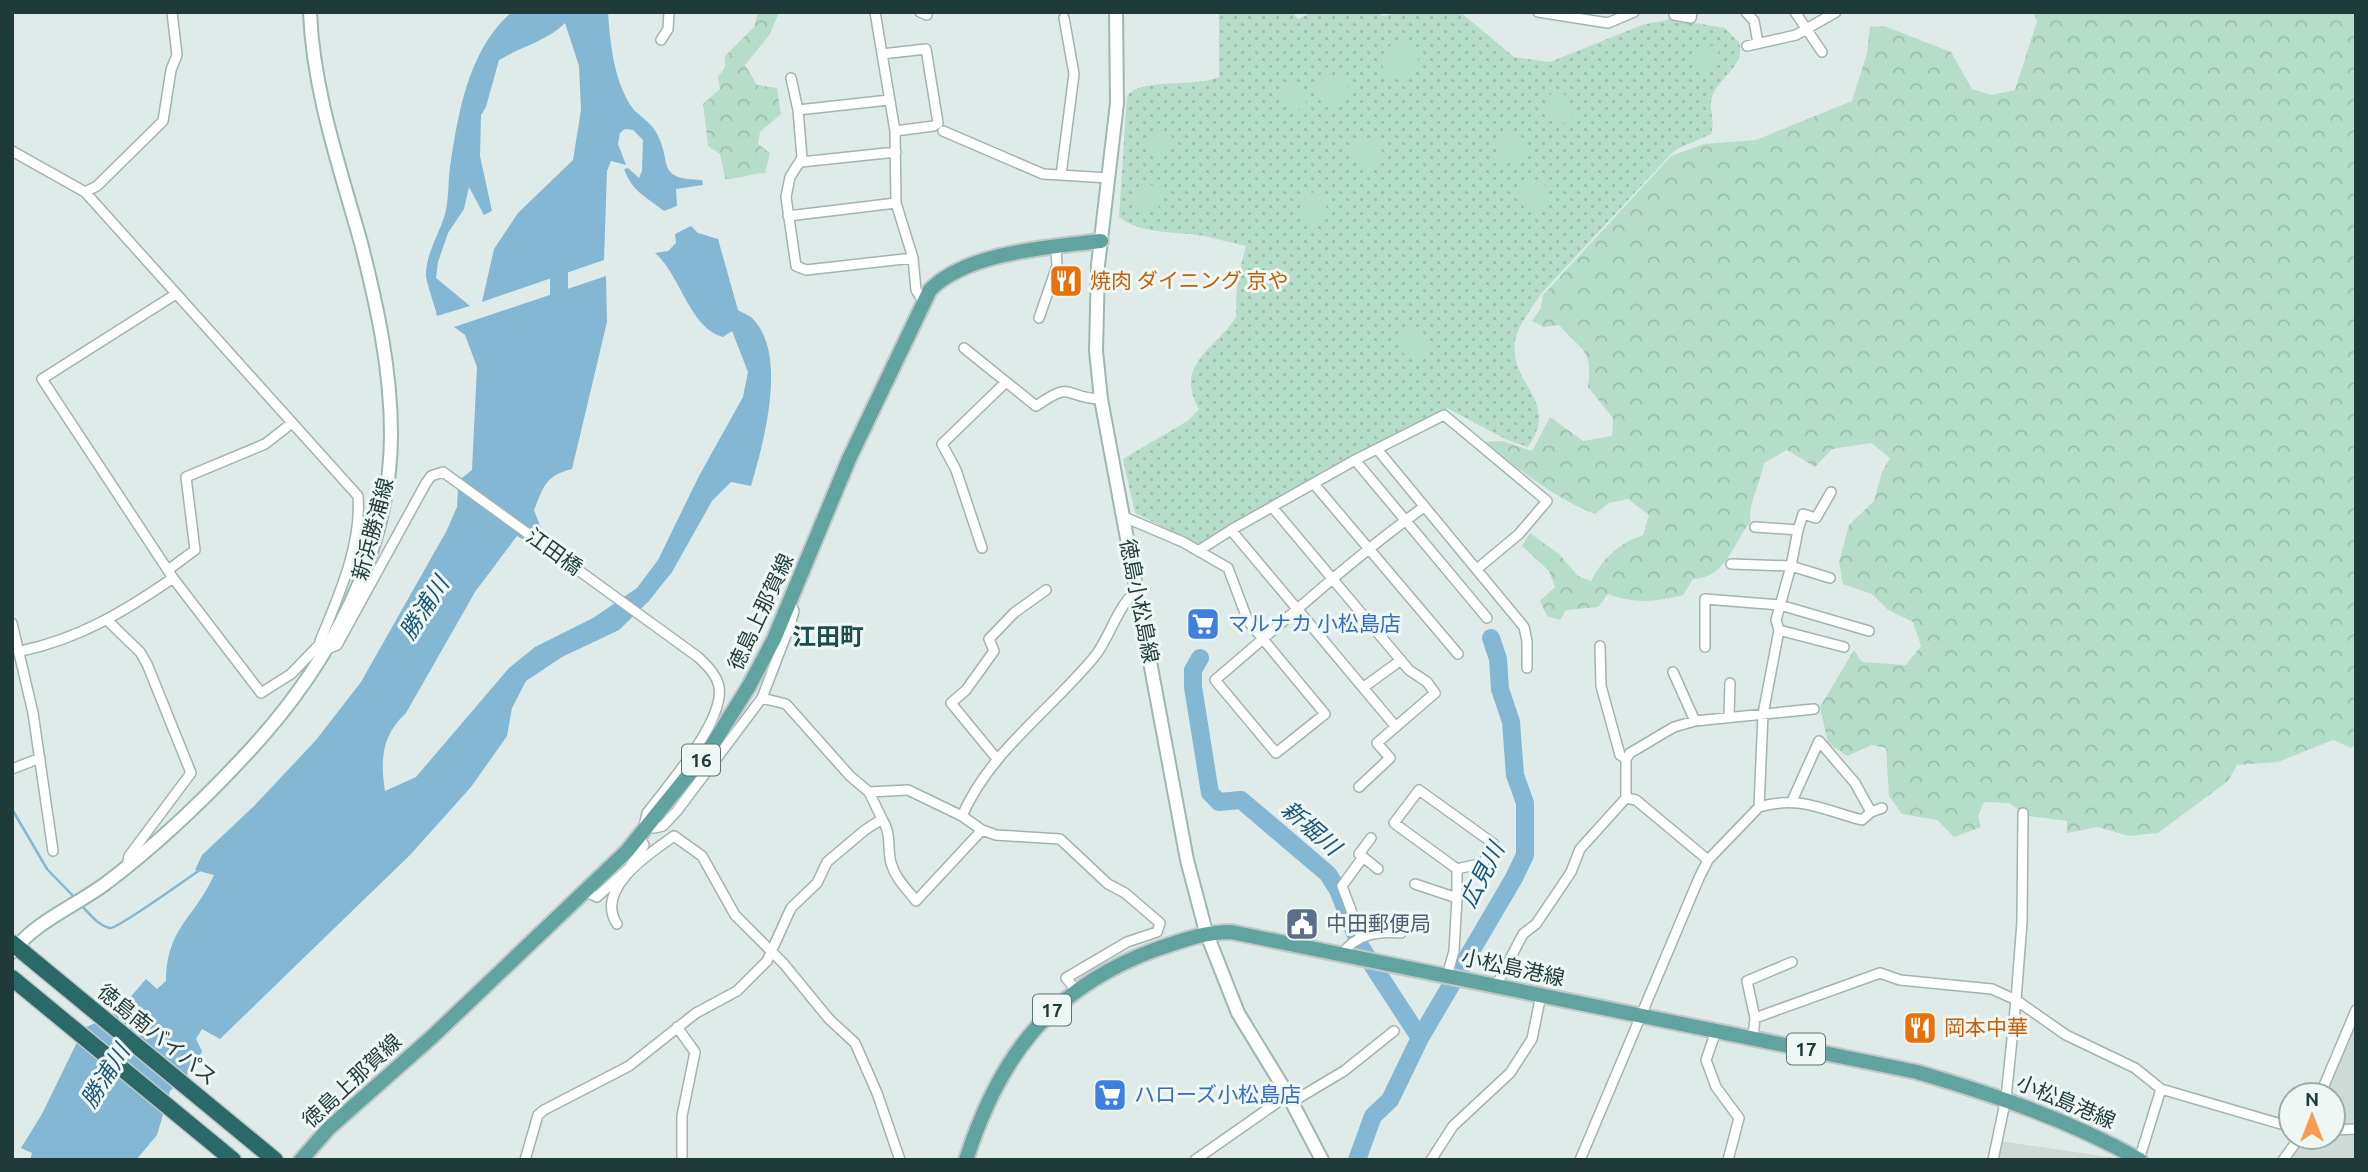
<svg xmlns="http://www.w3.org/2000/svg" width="2368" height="1172" font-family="Ubuntu,'Noto Sans JP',sans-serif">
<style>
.built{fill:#cddbd7}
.grass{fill:url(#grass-dots)}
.forest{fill:url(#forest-crowns)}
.park{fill:#b6ddc9}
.water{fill:#84b7d3}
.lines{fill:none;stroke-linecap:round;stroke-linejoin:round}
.stream{stroke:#84b7d3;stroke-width:2.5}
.river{stroke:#84b7d3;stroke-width:18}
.street-casing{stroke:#a2b3b0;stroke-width:12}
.secondary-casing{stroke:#9db7b3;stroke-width:16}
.primary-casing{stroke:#c0c8c8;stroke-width:18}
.highway-casing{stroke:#c0c8c8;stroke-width:19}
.street{stroke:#fff;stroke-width:9}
.secondary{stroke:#fff;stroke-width:12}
.primary{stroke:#61a39f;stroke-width:14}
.highway{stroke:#2a6968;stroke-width:16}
.labels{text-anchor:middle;stroke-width:6;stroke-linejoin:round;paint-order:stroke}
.shield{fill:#eff7f5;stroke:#5d7371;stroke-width:2}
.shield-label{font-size:19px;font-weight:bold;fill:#1f3b39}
.food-label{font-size:21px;fill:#c56008;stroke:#eff7f5;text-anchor:start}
.street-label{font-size:21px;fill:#1f3b39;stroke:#eff7f5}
.shop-label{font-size:21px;fill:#366cbe;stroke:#eff7f5;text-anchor:start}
.service-label{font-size:21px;fill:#4e5e75;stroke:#eff7f5;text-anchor:start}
.water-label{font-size:23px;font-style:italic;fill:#175579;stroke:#eff7f5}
.quarter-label{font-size:24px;font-weight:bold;fill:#1b4e4c;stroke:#eff7f5}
</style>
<defs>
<pattern id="grass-dots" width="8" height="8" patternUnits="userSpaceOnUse" patternTransform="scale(1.75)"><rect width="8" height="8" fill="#b6ddc9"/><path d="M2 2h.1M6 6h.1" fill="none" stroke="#9cbfad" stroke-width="1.8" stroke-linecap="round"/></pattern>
<pattern id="forest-crowns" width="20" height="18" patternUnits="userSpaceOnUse" patternTransform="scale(1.75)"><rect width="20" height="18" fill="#b6ddc9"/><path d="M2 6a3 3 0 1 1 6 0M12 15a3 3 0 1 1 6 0" fill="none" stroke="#9cbfad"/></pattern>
</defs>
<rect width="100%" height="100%" fill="#dfebe8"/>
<!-- built -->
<path class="built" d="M2356 1019V1160H2288L2304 1137H2333V1095H2325Z
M2000 1141 2123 1159 1998 1160Z"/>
<!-- grass -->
<path class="grass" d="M1219 12H1292L1298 19 1312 12H1375L1383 16 1401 12H1460L1514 57 1550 62 1642 25 1671 19 1725 28 1739 42C1746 66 1721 75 1713 95 1707 108 1716 120 1711 134L1677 149 1670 155 1541 294C1532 308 1518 325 1515 341 1508 383 1561 401 1528 447L1507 440 1447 408 1197 544 1135 513 1123 459 1189 420 1199 409C1173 364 1217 348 1236 317L1237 281 1246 246C1232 243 1218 239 1204 236 1177 231 1141 235 1119 217L1127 96C1141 77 1194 88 1219 77Z"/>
<!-- forest -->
<path class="forest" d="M758 12H779L770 34 745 65 757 85 777 88 781 114 760 132 758 144 770 153 765 173C751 173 742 179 725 179L720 154 708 146 703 104 720 89 718 77 725 67V56L754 27Z
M2032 12H2356V744L2351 748 2333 740 2278 762 2237 765 2228 781 2158 833 2129 836 2098 827 2067 833V821L2028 816 2009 803 1984 802 1978 816 1981 827 1954 837 1937 820 1902 814 1889 796 1886 748 1872 745 1847 756 1828 743 1820 707 1854 650 1862 662 1906 665 1921 646 1913 622 1888 610 1872 594 1843 584 1839 562 1849 525 1874 501 1882 472 1890 458 1871 443 1832 449 1815 467 1787 450 1764 463C1760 484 1749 501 1750 522 1732 545 1726 578 1693 579L1683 595C1655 602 1635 604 1608 594L1598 607 1566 610 1560 620 1547 616 1540 601 1555 587 1549 571 1522 546 1530 533 1559 554 1578 576 1591 581C1605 556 1617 545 1643 535L1649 515 1628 499 1609 503 1595 514C1552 497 1519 468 1482 442L1502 441 1532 451 1550 417 1583 441 1612 436 1613 418 1588 387C1593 348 1582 352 1559 325L1544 327 1532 321 1541 308 1543 295 1671 156 1704 144 1756 140 1852 101 1867 53 1870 27 1884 26 1951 52 1972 89 1992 95 2015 90 2037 21Z"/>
<!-- park -->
<path class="park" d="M1382 61a18 18 0 1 1 36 0a18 18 0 1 1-36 0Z
M1707 45 1717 47 1719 56 1705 72 1698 71 1690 58 1694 50Z
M1317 91a16 16 0 1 1 32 0a16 16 0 1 1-32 0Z
M1281 97a13 13 0 1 1 26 0a13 13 0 1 1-26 0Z
M1555 91 1564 94 1575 110 1569 124 1556 121 1546 106 1547 97Z
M1147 143a13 13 0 1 1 26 0a13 13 0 1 1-26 0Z
M1496 148a15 15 0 1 1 30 0a15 15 0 1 1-30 0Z
M1352 153a15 15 0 1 1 30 0a15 15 0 1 1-30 0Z
M1517 194a15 15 0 1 1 30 0a15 15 0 1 1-30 0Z
M1136 198a13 13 0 1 1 26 0a13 13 0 1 1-26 0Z
M1319 192C1329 200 1328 213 1320 222L1307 224C1301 214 1299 202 1309 193Z
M1400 344a14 14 0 1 1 28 0a14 14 0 1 1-28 0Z"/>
<!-- water -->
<path class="water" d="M512 12H608C610 43 614 80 631 106 637 115 648 120 654 129 675 161 652 179 702 180L703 185 676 189 677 206 664 211C647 197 632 192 624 169L628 168 639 178 642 171 643 140 633 130 625 129 620 133 618 144 626 165 611 161 607 171 604 260 482 302 494 249 518 213 573 160 581 110 579 66 565 23C547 41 522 46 499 60L486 107 481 115 480 156 492 211 484 215 469 187 464 209 448 233 438 262 436 278 470 306 437 316C435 306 426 282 426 275 426 253 439 235 445 214 449 199 448 182 450 167 458 113 469 48 512 12Z
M691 226 698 233 718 239 738 310C742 313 749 315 752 318 789 354 763 444 751 486L731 482 712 501 672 572 648 602 619 630 562 657 526 681 512 708 507 736 471 787 410 855 220 1039 202 1029 196 1039 202 1051 196 1066 170 1091 157 1135 136 1160H30L32 1153 21 1148 42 1114 84 1028C115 1015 125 1004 146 979L157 989 166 981C167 927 194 919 214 875L195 870 202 855 254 806 316 740 361 682 447 530 457 507 458 489 462 478 472 470 477 367 465 335 454 327 606 276 607 322 572 469C545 476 544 486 534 510L542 531 558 542 547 554 517 536 475 592 406 713C382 735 380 759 385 791L416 777 509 668 535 647 593 618 637 588 658 560 699 476 743 397 748 372 732 331 723 337C690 329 680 274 655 253L668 251 676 243 675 234Z"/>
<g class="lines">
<!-- stream -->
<path class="stream" d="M12 809 47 869 76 899
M80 904C88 912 98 926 110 928 118 929 186 879 200 870"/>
<!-- river -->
<path class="river" d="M559 314V251
M1200 658 1193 670V687L1210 793 1219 802 1241 800 1328 874 1338 890 1360 946 1420 1038
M1357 1160 1373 1116 1390 1100 1420 1038 1514 878 1525 855V803L1515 775 1511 722 1500 689 1498 659 1491 638"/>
<defs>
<path id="street" d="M875 12 895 131
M920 12 927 15
M1538 12 1608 23 1634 12
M1746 12 1754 21 1758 43
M1795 12 1822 52
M1674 15 1691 18 1692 12
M1064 18 1074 74 1061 175 1108 178
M661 40 668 29 669 12
M1747 46 1796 35 1836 12
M882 54 926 49 938 123 934 126 895 131 896 203 913 258
M791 78 798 110 889 100
M798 110 802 158 790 177 786 197 796 266 806 270 913 258 916 290 923 301
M943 131 1043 174 1061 175
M12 151 85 192 358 496C362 544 338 598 320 641L325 650 337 645 426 483 431 476 443 472 698 657C707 665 717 675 719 687 725 720 667 787 647 813L645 822 654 828 663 826 677 811 762 698 790 625 794 611 790 602
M801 162 896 152
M85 192 97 186 163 121 171 70 177 55 172 12
M788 216 896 203
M176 294 42 379 173 578 261 693 291 674 320 644
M1039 318 1057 266 1056 247
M964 348 1036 406C1075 379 1062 398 1101 399
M1377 449 1524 627 1527 641V668
M1355 460 1444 415 1547 501 1519 534 1477 569
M1314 484 1458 654
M1273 508 1409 670 1427 682 1435 693 1377 743 1390 758 1359 787
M1124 517 1183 542 1228 568 1248 621 1325 714 1276 753 1215 680C1284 622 1351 559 1424 507
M1755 527 1798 530 1803 514 1816 518 1831 492
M1231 530 1355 460 1487 618
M982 548 956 470 942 444 1006 382
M1198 551 1231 530 1396 727
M1731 564 1791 566 1798 530
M168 570 195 550 186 477 265 444 292 423
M107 620 140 652 147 664 191 773 129 856 127 866
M12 623 33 713 53 851
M1779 630 1844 647
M1705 647V599L1780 605 1869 631
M21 651C79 639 125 611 173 578
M1673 672 1695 721
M1364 687 1401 660
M762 698 786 704 850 776 869 792 908 790 962 816 982 830 996 835 1060 839 1108 884 1125 893 1160 923 1157 932 1127 942 1066 978 1076 990
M1729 716 1730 683
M997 759 951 703 966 690 994 651 989 639 1014 613 1046 590
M1626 759 1630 753 1674 727 1695 721 1814 709
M12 769 40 758
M1626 798 1636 800 1708 860
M1792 801 1819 741 1855 783 1871 812 1882 808
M1759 807C1800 795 1823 810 1862 820L1871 812
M962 816C990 751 1051 710 1095 656 1109 639 1121 598 1138 591
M882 819C892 834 887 848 891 863 895 878 907 889 916 901L982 830
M1363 857 1378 869
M1415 884 1457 898 1454 951 1447 976
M586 892 597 897 630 867 644 845 639 837
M1457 898V869L1394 823 1419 790 1494 844 1483 863 1457 869
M617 924C594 889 650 853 674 836L702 856 735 915 784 964 829 1019 855 1043 877 1093 900 1160
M1361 937 1342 886 1363 857 1359 854 1371 838
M1342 954C1356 934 1378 931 1401 933
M1496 986 1523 934 1536 924 1571 872 1580 849 1626 798V759L1620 755 1601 686 1600 646
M1755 1018 1880 973 1900 980 1992 989 2016 1000 2066 1035 2135 1068 2161 1089 2291 1127
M677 1027 695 1052 682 1116V1160
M1716 1031 1706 1060 1716 1087 1739 1118 1728 1160
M1753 1038 1755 1018 1747 981 1792 962
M2320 1095 2356 1010
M1292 1102 1344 1071 1394 1031
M2333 1130 2356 1129
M525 1160 538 1115 544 1110 629 1066 696 1013 737 991 767 961 791 908 817 883 827 862 865 830 882 819 869 792
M1195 1160 1288 1095
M1431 1160 1453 1126 1510 1073 1532 1039 1541 995
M1580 1160 1699 878 1708 860 1759 807 1763 714 1779 630 1776 620 1791 566 1830 578
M1993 1160 2006 1098 2016 1000 2022 922 2023 813
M2139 1160 2161 1089
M2283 1160 2300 1137"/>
<path id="secondary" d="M1116 12 1117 103 1098 265 1096 351 1101 399 1187 860 1206 932 1238 1013 1288 1095 1322 1160
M12 952C35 922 75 906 105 884 158 844 206 798 251 749 329 664 391 552 391 434 391 369 377 306 361 243 340 168 313 91 310 12"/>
<path id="primary" d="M301 1160 329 1128 433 1036 627 851 711 747 749 686 774 639 849 459 930 290C967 252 1050 247 1101 241
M966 1160C999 1057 1050 989 1154 950 1181 941 1203 932 1231 932L1917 1072C1995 1095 2069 1120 2140 1160"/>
<path id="highway" d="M12 943 275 1160
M12 978 233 1160"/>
</defs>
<!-- street casing -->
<use href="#street" class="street-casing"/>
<!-- secondary casing -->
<use href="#secondary" class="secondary-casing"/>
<!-- primary casing -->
<use href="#primary" class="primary-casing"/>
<!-- highway casing -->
<use href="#highway" class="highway-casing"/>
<!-- street -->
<use href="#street" class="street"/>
<!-- secondary -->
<use href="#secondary" class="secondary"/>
<!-- primary -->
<use href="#primary" class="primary"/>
<!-- highway -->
<use href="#highway" class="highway"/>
</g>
<!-- icons -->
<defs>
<symbol id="restaurant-square" viewBox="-11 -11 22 22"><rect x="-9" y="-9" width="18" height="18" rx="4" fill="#e8710a" stroke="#eff7f5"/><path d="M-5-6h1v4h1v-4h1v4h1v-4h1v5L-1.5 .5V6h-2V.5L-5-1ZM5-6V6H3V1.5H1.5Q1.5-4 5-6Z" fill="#fff"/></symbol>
<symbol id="supermarket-square" viewBox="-11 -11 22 22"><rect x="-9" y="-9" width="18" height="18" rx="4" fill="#3f7fe0" stroke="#eff7f5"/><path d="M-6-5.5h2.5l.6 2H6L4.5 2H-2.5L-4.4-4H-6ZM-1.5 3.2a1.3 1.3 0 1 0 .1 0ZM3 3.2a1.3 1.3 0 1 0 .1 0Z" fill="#fff"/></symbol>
<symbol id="civic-square" viewBox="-11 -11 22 22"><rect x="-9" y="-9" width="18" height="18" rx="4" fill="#5c6f8a" stroke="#eff7f5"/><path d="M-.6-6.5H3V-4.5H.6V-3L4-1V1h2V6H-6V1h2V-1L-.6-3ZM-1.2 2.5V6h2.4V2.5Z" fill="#fff"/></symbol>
</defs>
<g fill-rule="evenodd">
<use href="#restaurant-square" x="1047" y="262" width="38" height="38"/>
<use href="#supermarket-square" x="1184" y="605" width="38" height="38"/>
<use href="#civic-square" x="1283" y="905" width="38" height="38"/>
<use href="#restaurant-square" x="1901" y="1009" width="38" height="38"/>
<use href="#supermarket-square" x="1091" y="1076" width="38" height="38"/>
</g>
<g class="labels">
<!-- shield labels -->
<g class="shield">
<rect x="682" y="744.5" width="38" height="31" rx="5"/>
<rect x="1033" y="994.5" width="38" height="31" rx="5"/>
<rect x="1787" y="1033.5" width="38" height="31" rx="5"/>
</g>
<g class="shield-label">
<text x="701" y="767">16</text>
<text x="1052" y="1017">17</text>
<text x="1806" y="1056">17</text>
</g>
<!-- food labels -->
<g class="food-label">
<text x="1090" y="288">焼肉 ダイニング 京や</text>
<text x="1944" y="1035">岡本中華</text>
</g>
<!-- street labels -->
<g class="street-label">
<text transform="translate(373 529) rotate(-75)" y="7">新浜勝浦線</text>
<text transform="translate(554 552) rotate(36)" y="7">江田橋</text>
<text transform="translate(1139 601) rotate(79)" y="7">徳島小松島線</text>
<text transform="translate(761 612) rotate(-65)" y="7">徳島上那賀線</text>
<text transform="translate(1513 968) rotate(12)" y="7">小松島港線</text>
<text transform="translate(157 1035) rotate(39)" y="7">徳島南バイパス</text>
<text transform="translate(352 1081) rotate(-43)" y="7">徳島上那賀線</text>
<text transform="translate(2066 1102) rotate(23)" y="7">小松島港線</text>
</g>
<!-- shop labels -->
<g class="shop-label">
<text x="1228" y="631">マルナカ 小松島店</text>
<text x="1134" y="1102">ハローズ小松島店</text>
</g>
<!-- service labels -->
<g class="service-label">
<text x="1326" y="931">中田郵便局</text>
</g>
<!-- water labels -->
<g class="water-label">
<text transform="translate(424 608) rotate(-57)" y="8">勝浦川</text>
<text transform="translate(1311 828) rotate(41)" y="8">新堀川</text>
<text transform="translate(1482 875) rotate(-63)" y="8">広見川</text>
<text transform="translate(105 1076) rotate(-58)" y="8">勝浦川</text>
</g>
<!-- quarter labels -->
<g class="quarter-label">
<text x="828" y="645">江田町</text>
</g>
</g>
<!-- border -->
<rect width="2368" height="1172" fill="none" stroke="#1f3b39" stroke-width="28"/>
<!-- north arrow -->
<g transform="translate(2312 1116)"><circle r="33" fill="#eff7f5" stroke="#9cacaa" stroke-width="2"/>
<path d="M0-5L12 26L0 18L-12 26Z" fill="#f89b50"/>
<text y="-10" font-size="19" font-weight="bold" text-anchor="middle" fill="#1f3b39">N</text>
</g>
</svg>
